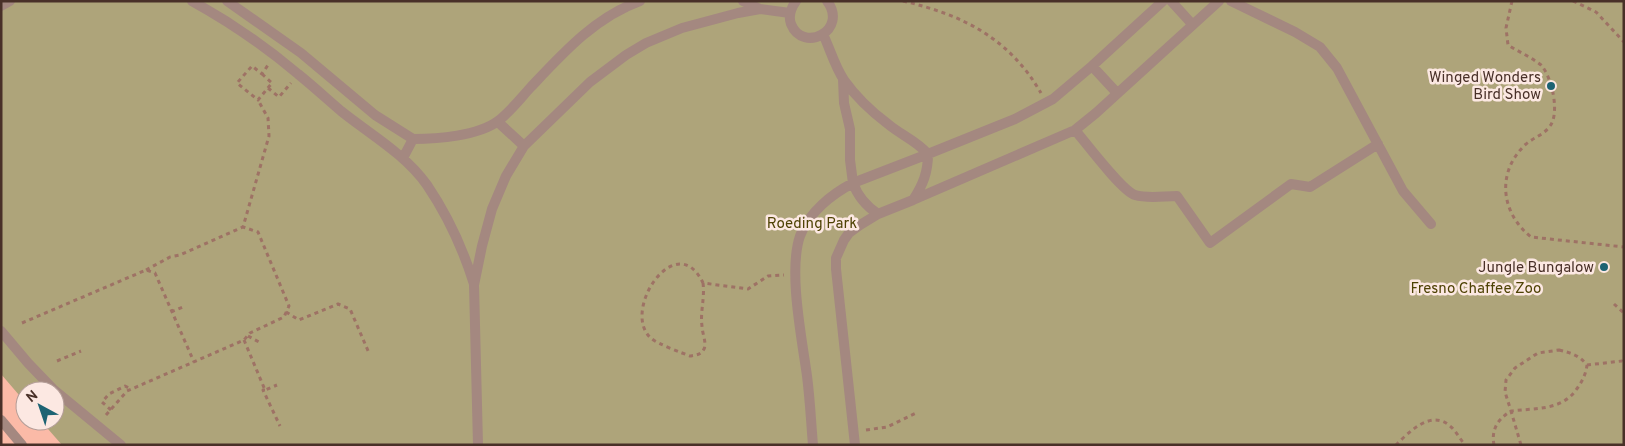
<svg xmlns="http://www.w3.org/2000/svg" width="1625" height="446" font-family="Overpass,sans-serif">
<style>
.green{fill:#aea47a}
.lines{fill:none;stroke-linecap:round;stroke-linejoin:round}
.path{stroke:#9e7265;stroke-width:3;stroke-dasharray:4 4;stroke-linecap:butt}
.lane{stroke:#a48880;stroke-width:10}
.street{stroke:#a48880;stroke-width:10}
.poi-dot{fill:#1d6373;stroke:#fce8e2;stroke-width:2}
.labels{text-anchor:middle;stroke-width:5;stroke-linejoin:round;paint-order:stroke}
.poi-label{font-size:15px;fill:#493028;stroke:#fce8e2;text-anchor:end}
.park-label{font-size:15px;fill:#4e4204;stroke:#fce8e2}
</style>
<rect width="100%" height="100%" fill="#fbbaa7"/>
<!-- green -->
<path class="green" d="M1 1H1624V445H62L41 421H55V391H25V402L1 374Z"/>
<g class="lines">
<!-- path -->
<path class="path" d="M903 1C963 15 1009 38 1041 93
M1512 1 1506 28 1508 45C1519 52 1531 57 1541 65 1552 77 1560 113 1550 126 1543 136 1531 138 1523 147 1496 175 1502 214 1531 237L1624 247
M1573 1 1596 12 1624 42
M262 74 272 83 258 100 237 83 252 66 262 74 268 65
M268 88 279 97 291 83
M146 270 170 257 180 255 243 227
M703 283C705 298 700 312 702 326 702 333 707 343 704 349 701 355 696 355 690 356 682 353 658 344 652 339 619 313 676 226 703 283L748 289 768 276 784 275
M1614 304 1624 313
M171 312 183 307
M286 312 299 320 338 304 350 309 369 353
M22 323 146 270 155 273 194 362
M248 336 259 342
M244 340 265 390 277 385
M1559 350C1571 353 1579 355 1587 365 1586 374 1582 382 1576 390 1561 411 1534 408 1511 411L1505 392 1506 380 1515 368 1538 353Z
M57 361 81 351
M1587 365 1622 361 1624 363
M265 390H263L280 426
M111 410 102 402 109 394 125 386 131 389
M106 415 127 391 244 340 250 333 284 317 289 306 258 232 243 227 269 136 268 118 258 100
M866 430 887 427 916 413
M1396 445C1409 432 1431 409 1450 426 1456 431 1460 439 1465 445
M1494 445C1491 429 1498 419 1511 411L1521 445"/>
<!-- lane -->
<path class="lane" d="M192 1C230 22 265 46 298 74 313 86 327 99 341 111 371 135 405 154 427 185 448 216 463 249 474 284
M227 1 301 53 375 115 413 139
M743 1 760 9
M796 1C791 8 788 16 791 24 803 54 849 30 827 1
M1171 1 1192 24
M1231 1 1295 32 1320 47 1337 68 1403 191 1431 224
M1 6 10 1
M823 34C830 49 835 67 844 80 856 97 872 112 888 124 901 135 917 141 928 154L1015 119 1053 99 1092 66 1163 1
M1092 66 1117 93
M498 122 524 146
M1075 130C1086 143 1122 191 1135 195 1148 199 1164 196 1177 196L1210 243 1291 184 1310 187 1378 144
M403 158 413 139C437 139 478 136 498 121 510 112 520 99 530 88 562 54 595 17 640 1
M878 214C866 206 858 197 853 183L928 154C928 172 923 185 913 200
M1 331 28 363 53 389 121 445
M478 445 474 285 482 246 492 209 506 176 524 146 590 82 626 55 646 43 682 28 738 13 760 9 790 13
M813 445C811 422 810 399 807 376 802 339 788 271 800 236 809 212 832 194 853 183L850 160V129L844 103 843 79
M855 445 836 269V258L844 240 849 233 860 225 878 214 913 200 1075 130 1096 113 1219 1"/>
<!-- street -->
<path class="street" d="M1 420 22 445"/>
</g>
<!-- markers -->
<g class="poi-dot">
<circle cx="1551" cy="86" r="5"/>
<circle cx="1604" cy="267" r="5"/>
</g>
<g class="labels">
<!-- poi labels -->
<g class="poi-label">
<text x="1541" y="82">Winged Wonders<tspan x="1541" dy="17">Bird Show</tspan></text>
<text x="1594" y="272">Jungle Bungalow</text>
</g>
<!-- park labels -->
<g class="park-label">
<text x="812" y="228">Roeding Park</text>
<text x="1476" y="293">Fresno Chaffee Zoo</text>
</g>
</g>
<!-- border -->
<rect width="1625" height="446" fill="none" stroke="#493028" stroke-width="5"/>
<!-- north arrow -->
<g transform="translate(40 406) rotate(320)"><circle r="24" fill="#fce8e2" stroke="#b49e98"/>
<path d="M0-4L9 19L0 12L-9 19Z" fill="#1d6373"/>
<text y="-8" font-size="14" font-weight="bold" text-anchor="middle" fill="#493028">N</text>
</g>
</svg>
